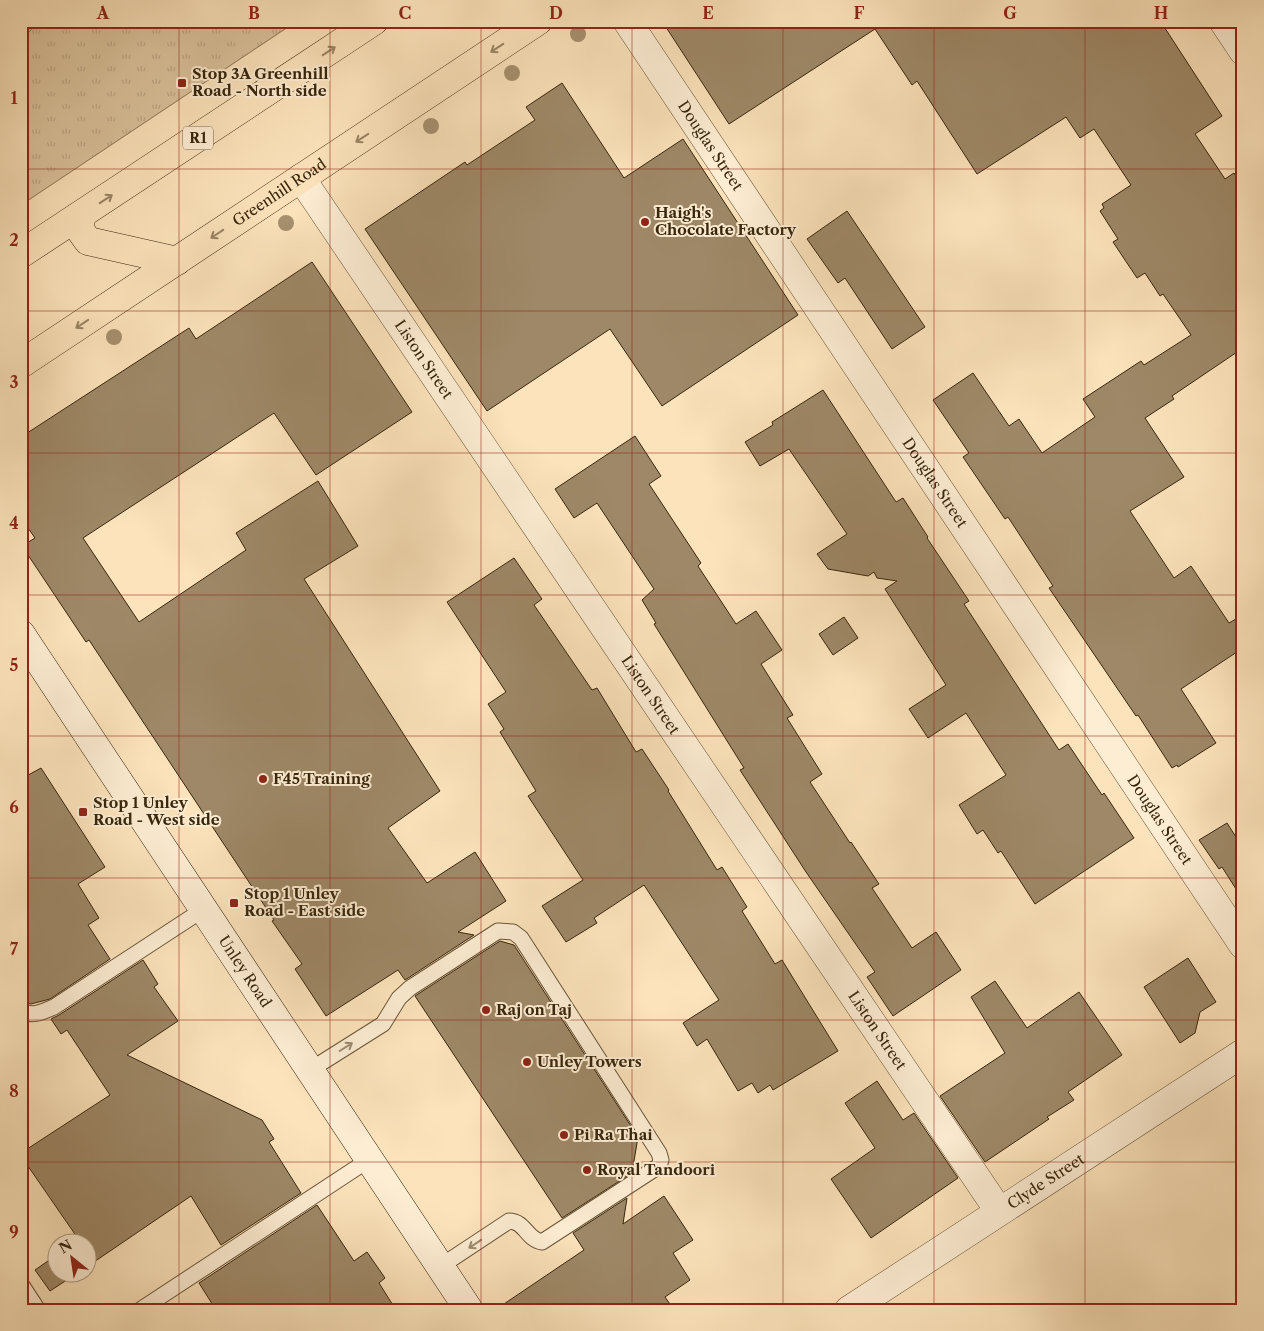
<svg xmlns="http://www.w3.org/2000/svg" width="1264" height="1331" font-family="'Libre Caslon Text',serif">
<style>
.park{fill:url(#park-tufts);stroke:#8a7454}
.pitch{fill:#dbc39d;stroke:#8a7454}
.building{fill:#9e8867;stroke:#38260c}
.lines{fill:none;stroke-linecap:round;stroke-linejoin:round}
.service-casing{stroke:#695538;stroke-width:17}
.minor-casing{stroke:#695538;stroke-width:29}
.secondary-casing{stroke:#38260c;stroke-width:29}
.trunk-casing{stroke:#38260c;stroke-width:29}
.service{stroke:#fdedd3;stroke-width:15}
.minor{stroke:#fdedd3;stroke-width:28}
.secondary{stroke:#fdedd3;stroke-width:28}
.trunk{stroke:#fce3bb;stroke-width:28}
.tree{fill:#a7906f}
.oneway{stroke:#9a8464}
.oneway2{stroke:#9a8a70}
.grid{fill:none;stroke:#8f2418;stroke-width:1;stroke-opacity:0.55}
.poi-dot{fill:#8f2418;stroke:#fdedd3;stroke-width:2}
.labels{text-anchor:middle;stroke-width:4;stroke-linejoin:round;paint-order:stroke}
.shield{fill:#fdedd3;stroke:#736248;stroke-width:1}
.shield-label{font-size:14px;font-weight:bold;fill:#38260c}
.poi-label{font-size:15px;font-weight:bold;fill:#38260c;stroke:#fdedd3;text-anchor:start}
.street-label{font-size:15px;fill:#38260c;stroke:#fdedd3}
.neatline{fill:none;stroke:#8f2418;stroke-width:2}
.grid-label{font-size:16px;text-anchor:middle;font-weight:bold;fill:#8f2418}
</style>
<defs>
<pattern id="park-tufts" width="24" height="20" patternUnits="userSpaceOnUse" patternTransform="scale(1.25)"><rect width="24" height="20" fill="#dbc39d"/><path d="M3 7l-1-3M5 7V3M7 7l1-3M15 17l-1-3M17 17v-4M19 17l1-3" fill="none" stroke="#bda786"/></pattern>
</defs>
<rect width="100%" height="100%" fill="#fce3bb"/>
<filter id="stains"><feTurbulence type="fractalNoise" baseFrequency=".004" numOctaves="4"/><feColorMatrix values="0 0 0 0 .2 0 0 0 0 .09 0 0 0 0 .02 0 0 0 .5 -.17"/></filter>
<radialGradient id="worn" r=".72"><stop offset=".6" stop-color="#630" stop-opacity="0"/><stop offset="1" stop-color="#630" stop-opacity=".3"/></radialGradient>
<!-- park -->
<path class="park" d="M21 21H297L21 205Z"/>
<!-- pitch -->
<path class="pitch" d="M21 21H39L21 41Z"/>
<!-- building -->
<path class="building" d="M662 21 1161 22 1222 116 1195 134 1225 179 1234 173 1243 187V348L1172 396 1174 399 1145 418 1184 477 1130 511 1174 578 1191 566 1229 623 1243 615V648L1181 689 1216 743 1178 767 1177 765 1172 768 1138 715 1136 716 1049 588 1053 586 1008 517 1005 519 963 457 969 453 933 400 973 373 1009 426 1019 419 1042 453 1095 417 1083 399 1141 361 1144 365 1191 335 1163 294 1160 296 1145 273 1137 278 1113 242 1118 239 1100 211 1104 208 1102 204 1131 185 1094 129 1080 138 1066 117 977 174 917 81 912 85 875 29 729 124Z
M562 83 624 178 683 139 798 315 662 406 610 329 487 411 365 229 465 162 467 165 535 120 526 107Z
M847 211 925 327 892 349 845 278 838 283 807 239Z
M312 262 412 412 316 475 274 413 83 538 139 622 246 550 236 533 318 481 358 546 304 579 440 791 388 828 427 883 475 852 506 901 458 932 474 935 405 980 398 970 326 1016 295 969 302 964 272 921 274 920 89 640 86 642 22 546 35 538 21 518V437L189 328 196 339Z
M823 390 896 502 903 498 928 537 927 538 969 601 964 604 1059 750 1068 744 1102 795 1104 793 1134 838 1035 904 1001 851 998 853 983 830 977 834 959 805 1006 775 966 713 928 738 909 709 946 685 885 589 897 581 877 578 874 572 868 576 828 569 817 554 847 534 789 449 760 466 745 442 773 425 772 422Z
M635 436 661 476 649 484 701 563 698 566 736 624 756 611 782 650 761 664 793 715 787 718 822 774 810 782 850 843 851 842 879 884 872 888 912 948 936 932 961 970 893 1016 867 977 875 972 806 872 740 770 744 768 654 624 656 623 642 600 654 589 597 503 574 518 555 489Z
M514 558 542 599 534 605 592 690 597 688 636 752 642 749 669 790 668 791 717 870 722 867 747 907 742 911 775 964 782 960 838 1051 773 1090 770 1085 758 1093 752 1083 738 1091 707 1039 697 1046 683 1023 719 1000 644 885 594 918 597 923 566 942 542 906 583 880 528 796 536 791 500 732 504 729 488 704 506 692 447 602Z
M844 617 858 638 833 655 819 634Z
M41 768 105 867 78 884 99 918 88 925 110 959 50 999 31 1004 21 1002V779Z
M1227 823 1243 848V900L1222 867 1219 869 1199 840Z
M500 941 514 945 638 1137 632 1173 562 1218 415 996Z
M1188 958 1216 1002 1200 1012 1195 1033 1180 1043 1144 987Z
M143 960 158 984 154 987 178 1021 127 1055 262 1120 274 1139 269 1142 301 1193 221 1245 191 1196 88 1266V1244H74L79 1240 21 1156V1153L110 1095 67 1030 61 1034 51 1019 59 1015Z
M995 981 1027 1028 1079 992 1122 1055 1068 1092 1074 1100 1047 1117 1049 1119 985 1162 940 1096 1005 1053 971 997Z
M877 1081 903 1120 914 1113 958 1178 871 1238 831 1179 875 1148 845 1103Z
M664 1196 693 1240 673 1253 690 1280 665 1297 674 1310H495L584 1250 573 1233 627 1198 623 1224Z
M317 1205 354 1261 367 1252 385 1278 379 1283 396 1310H216L199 1283Z
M58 1254V1274H76L50 1291 35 1270Z"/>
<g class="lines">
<defs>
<path id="service" d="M21 1011C33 1017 42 1012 54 1007L204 909
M310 1070 383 1024 399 998 410 988 498 931 513 932 521 938 659 1153 661 1160 659 1166 542 1242C527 1240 525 1221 509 1221L441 1266
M21 1284 38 1310
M140 1310 370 1159"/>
<g id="minor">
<path id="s1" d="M627 21 1243 945"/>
<path d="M1223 21 1243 51"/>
<path id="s2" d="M301 178 999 1211"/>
<path id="s3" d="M849 1310 1243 1053"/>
</g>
<g id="secondary">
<path id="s4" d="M21 634 469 1310"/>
</g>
<g id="trunk">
<path d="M81 215 80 230 88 241 177 261"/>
<path d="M21 254 374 21"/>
<path id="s5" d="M21 364 538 21"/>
</g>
</defs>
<!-- service casing -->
<use href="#service" class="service-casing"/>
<!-- minor casing -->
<use href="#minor" class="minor-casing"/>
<!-- secondary casing -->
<use href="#secondary" class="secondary-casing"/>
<!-- trunk casing -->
<use href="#trunk" class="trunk-casing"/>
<!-- service -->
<use href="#service" class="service"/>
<!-- minor -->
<use href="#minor" class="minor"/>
<!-- secondary -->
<use href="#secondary" class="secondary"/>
<!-- trunk -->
<use href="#trunk" class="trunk"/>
</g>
<!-- trees -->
<g class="tree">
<circle cx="578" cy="34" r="8"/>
<circle cx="512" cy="73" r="8"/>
<circle cx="431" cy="126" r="8"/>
<circle cx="286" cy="223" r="8"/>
<circle cx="114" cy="337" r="8"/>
</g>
<!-- one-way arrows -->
<defs><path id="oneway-shaft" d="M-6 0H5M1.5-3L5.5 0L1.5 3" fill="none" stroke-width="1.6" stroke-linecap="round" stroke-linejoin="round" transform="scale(1.25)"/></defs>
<g class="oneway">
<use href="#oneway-shaft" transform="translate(497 48) rotate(147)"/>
<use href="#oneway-shaft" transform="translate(329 51) rotate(-33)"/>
<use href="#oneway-shaft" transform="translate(362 138) rotate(147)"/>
<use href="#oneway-shaft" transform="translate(106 199) rotate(-33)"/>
<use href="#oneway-shaft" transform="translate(217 234) rotate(146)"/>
<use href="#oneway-shaft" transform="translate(82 324) rotate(146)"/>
</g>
<g class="oneway2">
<use href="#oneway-shaft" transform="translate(346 1047) rotate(-32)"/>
<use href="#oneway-shaft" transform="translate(475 1244) rotate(146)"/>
</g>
<!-- grid -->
<path class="grid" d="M179 21V1310M330 21V1310M481 21V1310M632 21V1310M783 21V1310M934 21V1310M1085 21V1310M21 169H1243M21 311H1243M21 453H1243M21 595H1243M21 736H1243M21 878H1243M21 1020H1243M21 1162H1243"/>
<!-- markers -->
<g class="poi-dot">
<rect x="177" y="78" width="10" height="10" rx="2.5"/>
<circle cx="645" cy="222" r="5"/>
<circle cx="263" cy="779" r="5"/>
<rect x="78" y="807" width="10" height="10" rx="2.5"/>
<rect x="229" y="898" width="10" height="10" rx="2.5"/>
<circle cx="486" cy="1010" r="5"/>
<circle cx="527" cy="1062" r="5"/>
<circle cx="564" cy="1135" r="5"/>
<circle cx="587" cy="1170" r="5"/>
</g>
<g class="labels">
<!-- shield labels -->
<rect class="shield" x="183" y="126.5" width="30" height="23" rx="4"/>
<g class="shield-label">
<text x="198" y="143">R1</text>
</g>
<!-- poi labels -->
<g class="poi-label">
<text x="192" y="79">Stop 3A Greenhill<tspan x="192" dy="17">Road - North side</tspan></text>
<text x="655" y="218">Haigh's<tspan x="655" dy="17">Chocolate Factory</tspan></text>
<text x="273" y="784">F45 Training</text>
<text x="93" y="808">Stop 1 Unley<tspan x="93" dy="17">Road - West side</tspan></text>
<text x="244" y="899">Stop 1 Unley<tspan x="244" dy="17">Road - East side</tspan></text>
<text x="496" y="1015">Raj on Taj</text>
<text x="537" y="1067">Unley Towers</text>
<text x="574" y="1140">Pi Ra Thai</text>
<text x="597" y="1175">Royal Tandoori</text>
</g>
<!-- street labels -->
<g class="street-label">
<text dy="5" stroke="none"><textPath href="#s1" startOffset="150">Douglas Street</textPath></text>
<text dy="5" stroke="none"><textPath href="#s5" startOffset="310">Greenhill Road</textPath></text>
<text dy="5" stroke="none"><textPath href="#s2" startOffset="219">Liston Street</textPath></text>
<text dy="5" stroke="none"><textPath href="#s1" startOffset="555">Douglas Street</textPath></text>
<text dy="5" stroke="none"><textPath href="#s2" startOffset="624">Liston Street</textPath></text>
<text dy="5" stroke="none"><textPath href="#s1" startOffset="960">Douglas Street</textPath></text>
<text dy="5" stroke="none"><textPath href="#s4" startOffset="405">Unley Road</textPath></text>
<text dy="5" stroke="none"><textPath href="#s2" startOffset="1029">Liston Street</textPath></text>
<text dy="5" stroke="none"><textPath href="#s3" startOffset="235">Clyde Street</textPath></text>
</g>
</g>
<!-- margin -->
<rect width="1264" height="1331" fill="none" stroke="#fce3bb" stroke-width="55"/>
<!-- north arrow -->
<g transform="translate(72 1258) rotate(330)"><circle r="24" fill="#fdedd3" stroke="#ae9d83"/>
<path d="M0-4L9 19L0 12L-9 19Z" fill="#8f2418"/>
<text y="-8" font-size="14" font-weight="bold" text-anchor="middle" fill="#38260c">N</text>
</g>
<rect x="28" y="28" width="1208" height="1276" class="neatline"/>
<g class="grid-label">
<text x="103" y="19">A</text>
<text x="254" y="19">B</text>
<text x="405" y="19">C</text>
<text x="556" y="19">D</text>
<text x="708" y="19">E</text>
<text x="859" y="19">F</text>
<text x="1010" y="19">G</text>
<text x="1161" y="19">H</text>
<text x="14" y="104">1</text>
<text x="14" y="246">2</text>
<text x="14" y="388">3</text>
<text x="14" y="529">4</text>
<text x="14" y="671">5</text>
<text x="14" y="813">6</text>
<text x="14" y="955">7</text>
<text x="14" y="1097">8</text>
<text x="14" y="1238">9</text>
</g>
<rect width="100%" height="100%" filter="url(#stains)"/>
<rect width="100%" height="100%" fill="url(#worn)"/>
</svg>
